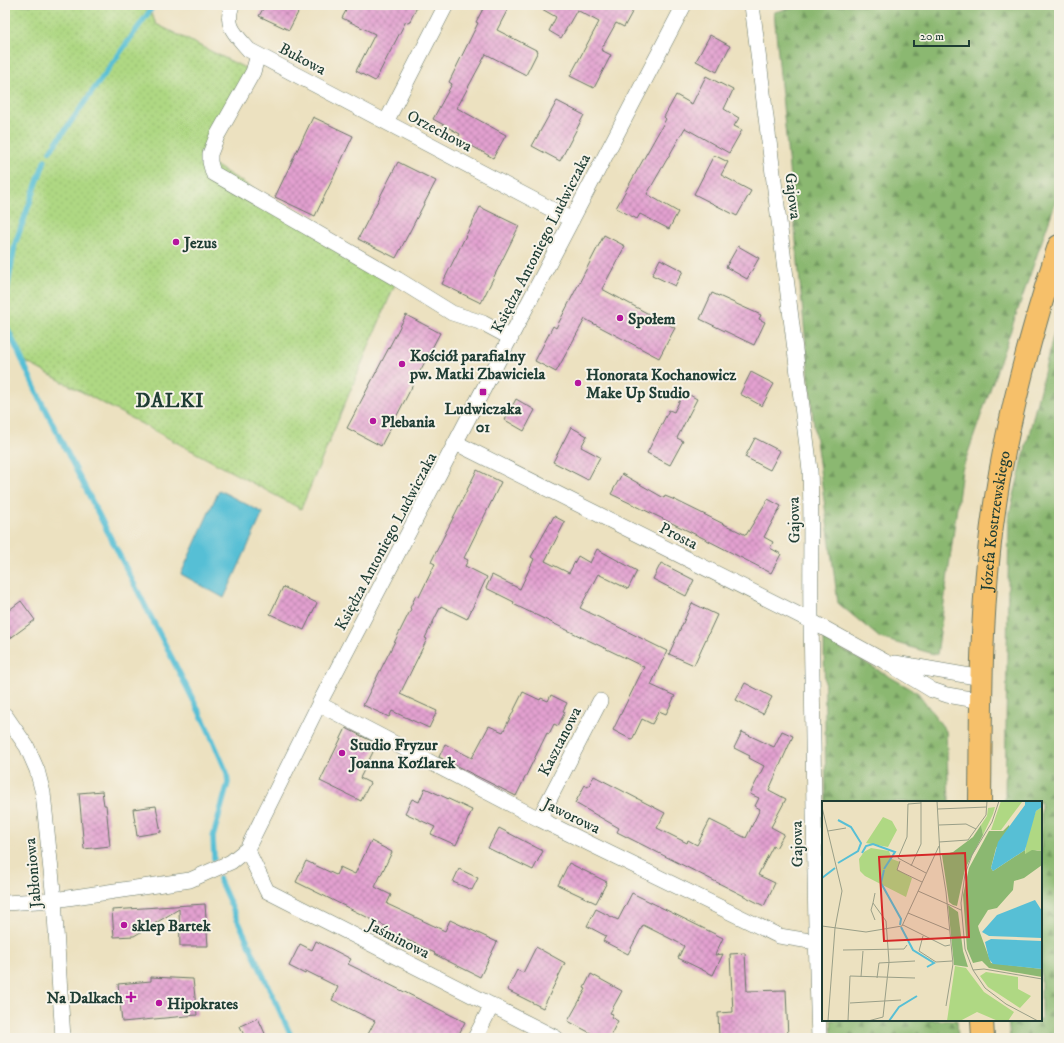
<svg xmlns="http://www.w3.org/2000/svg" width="1064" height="1043" font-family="'IM FELL DW Pica',serif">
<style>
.forest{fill:url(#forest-firs);stroke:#557a52}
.park{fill:url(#park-dots);stroke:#678a5c}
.water{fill:#57bfd5;stroke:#3b7e84}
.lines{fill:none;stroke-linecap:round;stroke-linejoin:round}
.stream{stroke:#57bfd5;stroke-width:5.5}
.building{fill:url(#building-cross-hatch)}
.minor-casing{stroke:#677665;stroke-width:16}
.primary-casing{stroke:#677665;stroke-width:24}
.minor{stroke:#fff;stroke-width:15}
.primary{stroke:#f6c06b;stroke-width:22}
.poi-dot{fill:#b5179e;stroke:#f7f3e8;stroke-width:1.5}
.labels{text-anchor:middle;stroke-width:4;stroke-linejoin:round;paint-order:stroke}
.street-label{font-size:16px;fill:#1f3d34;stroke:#f7f3e8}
.poi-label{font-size:16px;font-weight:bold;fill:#1f3d34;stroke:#f7f3e8;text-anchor:start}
.district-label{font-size:20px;font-weight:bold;letter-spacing:1px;fill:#1f3d34;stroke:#f7f3e8}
.inset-river{fill:none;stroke:#57bfd5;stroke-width:2}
.inset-road{fill:none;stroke:#9a9f88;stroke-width:1}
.view{fill:#d62828;fill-opacity:0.15;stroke:#d62828;stroke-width:2}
.inset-edge{fill:none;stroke:#1f3d34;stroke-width:2}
</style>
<defs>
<pattern id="forest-firs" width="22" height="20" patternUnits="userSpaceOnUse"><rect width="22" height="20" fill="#8bb871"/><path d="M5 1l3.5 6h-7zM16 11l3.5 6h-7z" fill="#71975e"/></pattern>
<pattern id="park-dots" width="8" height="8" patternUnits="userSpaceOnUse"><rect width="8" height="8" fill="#afd883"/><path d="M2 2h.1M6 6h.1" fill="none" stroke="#96ba72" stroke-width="1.8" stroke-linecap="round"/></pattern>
<pattern id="building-cross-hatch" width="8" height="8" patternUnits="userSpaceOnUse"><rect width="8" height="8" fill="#e3a0d0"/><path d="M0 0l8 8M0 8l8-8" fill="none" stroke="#b784aa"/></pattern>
</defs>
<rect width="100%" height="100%" fill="#f7f3e8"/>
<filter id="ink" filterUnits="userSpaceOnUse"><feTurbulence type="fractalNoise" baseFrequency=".025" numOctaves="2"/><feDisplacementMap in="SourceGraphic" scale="8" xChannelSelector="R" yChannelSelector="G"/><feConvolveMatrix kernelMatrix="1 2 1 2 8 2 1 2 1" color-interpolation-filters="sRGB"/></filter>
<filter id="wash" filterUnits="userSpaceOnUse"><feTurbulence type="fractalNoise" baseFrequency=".012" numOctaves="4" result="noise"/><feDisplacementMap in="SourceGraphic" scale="16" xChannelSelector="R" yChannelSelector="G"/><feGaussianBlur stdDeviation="0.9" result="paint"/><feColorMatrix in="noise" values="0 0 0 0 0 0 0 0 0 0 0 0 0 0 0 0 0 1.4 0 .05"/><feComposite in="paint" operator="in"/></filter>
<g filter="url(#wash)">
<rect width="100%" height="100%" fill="#ece1c0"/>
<!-- forest -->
<path class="forest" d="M806 5H1059V192L962 470 937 655 880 638 838 603 813 418 774 12Z
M1059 312V1038H1010L1008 1020H1041V802H1005L1009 516Z
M824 639 918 693 946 731 949 802H826Z
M831 1020H957L958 1038H832Z"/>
<!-- park -->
<path class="park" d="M5 5H148L156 24 253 72 210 162 397 279 301 509 24 361 5 334Z"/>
<!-- water -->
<path class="water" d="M219 490 263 513 224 598 181 574Z"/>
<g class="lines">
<!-- stream -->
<path class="stream" d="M50 151 154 5
M5 302 15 244 45 160
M5 323 41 401 206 725 227 773 228 783 213 837 214 858
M219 879 292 1038"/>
</g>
<g id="blocks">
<!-- building -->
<path class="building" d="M265 5H302L289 30 259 16Z
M349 5H418L409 23 406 21 375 81 356 71 375 34 342 18Z
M485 5H510L497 30 538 51 526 75 486 54 457 108 506 135 493 158 458 138 460 134 433 119 452 84 449 82 478 23 476 22Z
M535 5H636L624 27 616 23 601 50 611 55 594 88 570 76 599 22 577 10 561 38 549 31 556 17Z
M710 35 730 46 717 72 696 61Z
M706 76 733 90 724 109 739 118 734 126 742 130 729 153 685 128 647 194 678 212 669 229 640 214 637 219 616 208 666 119 664 117 676 95 692 104Z
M557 101 584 115 560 161 532 146Z
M313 117 353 136 315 216 275 197Z
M714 155 728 162 721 175 751 191 737 216 694 194Z
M398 162 436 181 396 258 358 239Z
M480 207 519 226 481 303 442 284Z
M604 235 625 246 602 289 675 328 659 358 585 319 556 372 535 361 553 326 556 328Z
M738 246 759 258 747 279 726 267Z
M660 259 683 271 675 286 652 275Z
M712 293 761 315 759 319 765 322 754 345 700 319Z
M406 315 440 333 381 446 347 428Z
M751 372 774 384 762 406 740 394Z
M684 392 697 399 677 438 683 441 670 465 647 453 669 410 674 412Z
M516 399 535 410 524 431 505 420Z
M571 427 587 436 581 447 600 457 588 480 553 462Z
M755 438 780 451 770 470 745 457Z
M477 470 501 482 464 558 468 560 465 566 487 577 467 619 441 606 425 638 427 639 400 694 437 711 429 728 392 711 389 717 363 705 411 609 410 608 416 595 419 597 435 564 431 562Z
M622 474 664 498 665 496 675 500 746 535 768 499 781 506 764 537 773 542 770 548 781 554 771 573 703 538 611 494Z
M554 516 565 522 545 561 569 573 578 556 590 563 597 549 637 571 628 589 598 574 580 608 667 651 651 685 675 696 666 714 659 711 652 724 642 719 632 740 613 730 644 667 513 604 514 602 486 588 492 575 520 589 534 559 531 557Z
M661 563 694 580 686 596 653 579Z
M283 587 317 603 304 630 270 614Z
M21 601 35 620 5 642V613Z
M692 603 717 615 694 665 669 654Z
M745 683 772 697 763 714 736 700Z
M523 692 540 700 541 698 548 701 551 695 567 703 563 711 565 712 558 726 554 724 549 734 547 733 516 796 439 757 445 744 472 758 489 726 503 732Z
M346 728 377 744 360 778 370 783 361 801 320 781Z
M782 731 793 736 769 790 786 799 771 827 784 834 776 848 773 846 758 875 775 883 764 906 617 832 619 828 575 803 585 785 588 787 594 776 665 813 657 828 687 843 688 840 697 845 710 820 746 838 760 809 755 806 759 798 750 794 764 766 749 758 750 756 734 748 742 732 774 747Z
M425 788 472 810 456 845 431 834 435 827 405 813 412 799 419 802Z
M102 791 104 805H106L110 846 84 849 79 793Z
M156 806 161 832 137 836 133 809Z
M499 828 543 851 533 870 488 848Z
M371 841 392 852 375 887 391 895 387 904 445 931 450 920 497 942 480 977 434 954 435 953 388 931 389 928 296 882 306 861 336 875 340 867 355 874Z
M569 863 607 882 596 903 558 885Z
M459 869 478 878 472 890 453 882Z
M632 893 723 938 715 955 723 954 713 975 678 958 684 946 681 944 643 925 628 954 603 941 606 936 587 926 596 909 618 920Z
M205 904 208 946H180L179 909 134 936 114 937 112 910Z
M316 941 351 959 348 964 465 1022 457 1038H366L375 1021 332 1000 338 987 306 971 305 974 289 966 300 944 312 950Z
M536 947 565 963 543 1008 507 990 517 970 523 973Z
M745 953 747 991 786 990 788 1038H763V1036L719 1038 718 1013 733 1012 730 954Z
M591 974 622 991 610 1013 613 1014 611 1017 618 1021 609 1038H600L568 1021 586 989 584 988Z
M151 977 193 979 197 1015 122 1022 118 984 151 981Z
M258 1018 267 1038H245L240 1026Z"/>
</g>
</g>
<g filter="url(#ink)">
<use href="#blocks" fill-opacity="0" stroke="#677665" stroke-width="1"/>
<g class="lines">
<defs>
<path id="minor" d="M232 5C224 26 236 35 249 50L572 220
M752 5 810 470C812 520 810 571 811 621 814 760 814 899 819 1038
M258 55 253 72 217 136 210 154V162L213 173 397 279 452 313 483 323 511 338
M386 122 446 5
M456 443 811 621 884 661 932 690 947 695 982 701
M895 663 982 678
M319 704 539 819 779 936 816 942
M5 715 27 747 37 770 43 793 54 900 63 1038
M539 819 600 701
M247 849 267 891 556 1038
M5 903 54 900 190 880 231 862 247 849 319 704 684 5
M475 1038 492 1005"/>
<g id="primary">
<path id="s1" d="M980 802C981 719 980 635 989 552 999 450 1027 344 1059 246"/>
<path d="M982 1020 983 1038"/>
</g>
</defs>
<!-- minor casing -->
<use href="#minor" class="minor-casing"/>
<!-- primary casing -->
<use href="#primary" class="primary-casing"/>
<!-- minor -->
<use href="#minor" class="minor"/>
<!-- primary -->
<use href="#primary" class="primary"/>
</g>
</g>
<!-- markers -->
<g class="poi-dot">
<circle cx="176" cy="242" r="4"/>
<circle cx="620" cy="318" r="4"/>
<circle cx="402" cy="364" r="4"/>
<circle cx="578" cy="383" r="4"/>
<rect x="479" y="388" width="8" height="8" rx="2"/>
<circle cx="373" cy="421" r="4"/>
<circle cx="342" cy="753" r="4"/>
<circle cx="124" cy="925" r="4"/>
<path d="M129 991h4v4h4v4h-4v4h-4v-4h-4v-4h4z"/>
<circle cx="159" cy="1003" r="4"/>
</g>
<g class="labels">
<!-- street labels -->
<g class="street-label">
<text transform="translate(303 58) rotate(28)" y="6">Bukowa</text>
<text transform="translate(440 130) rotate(28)" y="6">Orzechowa</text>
<text transform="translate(794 196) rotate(83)" y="6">Gajowa</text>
<text transform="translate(540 243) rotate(-63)" y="6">Księdza Antoniego Ludwiczaka</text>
<text transform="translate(793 520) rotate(-91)" y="6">Gajowa</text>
<text dy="6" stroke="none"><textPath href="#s1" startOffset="282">Józefa Kostrzewskiego</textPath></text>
<text transform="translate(679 535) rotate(27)" y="6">Prosta</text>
<text transform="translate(385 541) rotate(-62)" y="6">Księdza Antoniego Ludwiczaka</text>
<text transform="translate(559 741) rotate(-63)" y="6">Kasztanowa</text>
<text transform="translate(572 815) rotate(26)" y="6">Jaworowa</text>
<text transform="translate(796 844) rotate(-91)" y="6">Gajowa</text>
<text transform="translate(32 873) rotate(-95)" y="6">Jabłoniowa</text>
<text transform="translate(399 938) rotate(27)" y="6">Jaśminowa</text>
</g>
<!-- poi labels -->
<g class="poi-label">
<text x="184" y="248">Jezus</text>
<text x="628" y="324">Społem</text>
<text x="410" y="361">Kościół parafialny<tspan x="410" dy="18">pw. Matki Zbawiciela</tspan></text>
<text x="586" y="380">Honorata Kochanowicz<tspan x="586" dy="18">Make Up Studio</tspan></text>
<text x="483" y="414" text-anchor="middle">Ludwiczaka<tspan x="483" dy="18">01</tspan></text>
<text x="381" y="427">Plebania</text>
<text x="350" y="750">Studio Fryzur<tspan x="350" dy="18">Joanna Koźlarek</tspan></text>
<text x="132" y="931">sklep Bartek</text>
<text x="123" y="1003" text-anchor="end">Na Dalkach</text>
<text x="167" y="1009">Hipokrates</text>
</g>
<!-- district labels -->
<g class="district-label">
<text x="170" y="407">DALKI</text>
</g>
</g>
<!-- overview -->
<g transform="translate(822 801)">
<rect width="220" height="220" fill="#ece1c0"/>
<path d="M173 6 171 13 161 34 159 24 165 15 166 7ZM220 6V50L215 49 203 53 205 34 214 10ZM61 16 70 20 75 29 66 46 44 42ZM133 165 144 167 162 191 192 211 186 220H176L155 211 138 220H125ZM164 171 196 176V188L209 195 198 207 166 186 158 175Z" fill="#afd883"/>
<path d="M159 24 161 34 143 68 135 105 131 104 127 101 120 54 131 51 151 36ZM187 24 188 27 174 47 169 67 171 70 174 68 203 49V53L210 49 220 50V64L202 77 192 80 191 89 175 107 166 109 156 125 157 129 169 162 220 168V176L167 167 160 160 151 162 145 148 141 94 147 67 167 30H181ZM126 104 136 111 141 150 146 166 132 164Z" fill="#8bb871"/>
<path d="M49 47 67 50 70 58 78 61 75 68 90 77 84 96 43 75 38 70 37 58 42 51Z" fill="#afd883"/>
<path d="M179 0 200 1 179 29H169Z" fill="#afd883"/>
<path d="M203 0H220V6L214 10 203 49 171 70 169 67 176 41 203 4ZM213 99 220 110V137L167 135 160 131 175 114ZM169 138 220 140V168L171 163 167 158 163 141Z" fill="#57bfd5"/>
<path class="inset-river" d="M40 52 44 45 51 43 73 51 62 68M16 62 36 50 39 42 29 26 16 19M62 69 59 82 79 118 78 124M0 77 13 67M79 126 91 149 112 162 105 166M67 220 77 206 95 195"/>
<path class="inset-road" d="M115 0 118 54 124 91 131 163 124 205M177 0 170 21 150 54 143 73 139 102 143 148 151 169 163 187 184 203 216 220M99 2 86 3 85 36 76 57 104 72M0 6 20 90 13 127 6 220M116 8 165 6M117 24 144 23 154 28M6 30 24 27M117 41 146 39 164 14 165 0M78 60 75 69 100 81M89 65 99 43V0M96 90 139 109M51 102 49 109 53 119M86 112 127 129M81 124 123 145 128 144M0 125 44 131 80 125 117 45M101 135 97 150 114 161 130 160M21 149 82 148 85 144M151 169 162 168 220 178M39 176 41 150M55 177 57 162 93 160M28 202 79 199M26 220 28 175 93 177M46 220 61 216 67 161 64 120 51 102 53 92"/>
<path class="view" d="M143 52 147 136 62 140 57 56Z"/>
<rect width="220" height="220" class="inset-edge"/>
</g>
<!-- margin -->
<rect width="1064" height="1043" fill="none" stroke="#f7f3e8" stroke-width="20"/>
<!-- scale -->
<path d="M914 40v6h55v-6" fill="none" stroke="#1f3d34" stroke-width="2"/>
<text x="920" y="40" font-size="12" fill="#1f3d34" stroke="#f7f3e8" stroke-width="3" paint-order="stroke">20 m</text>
</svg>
